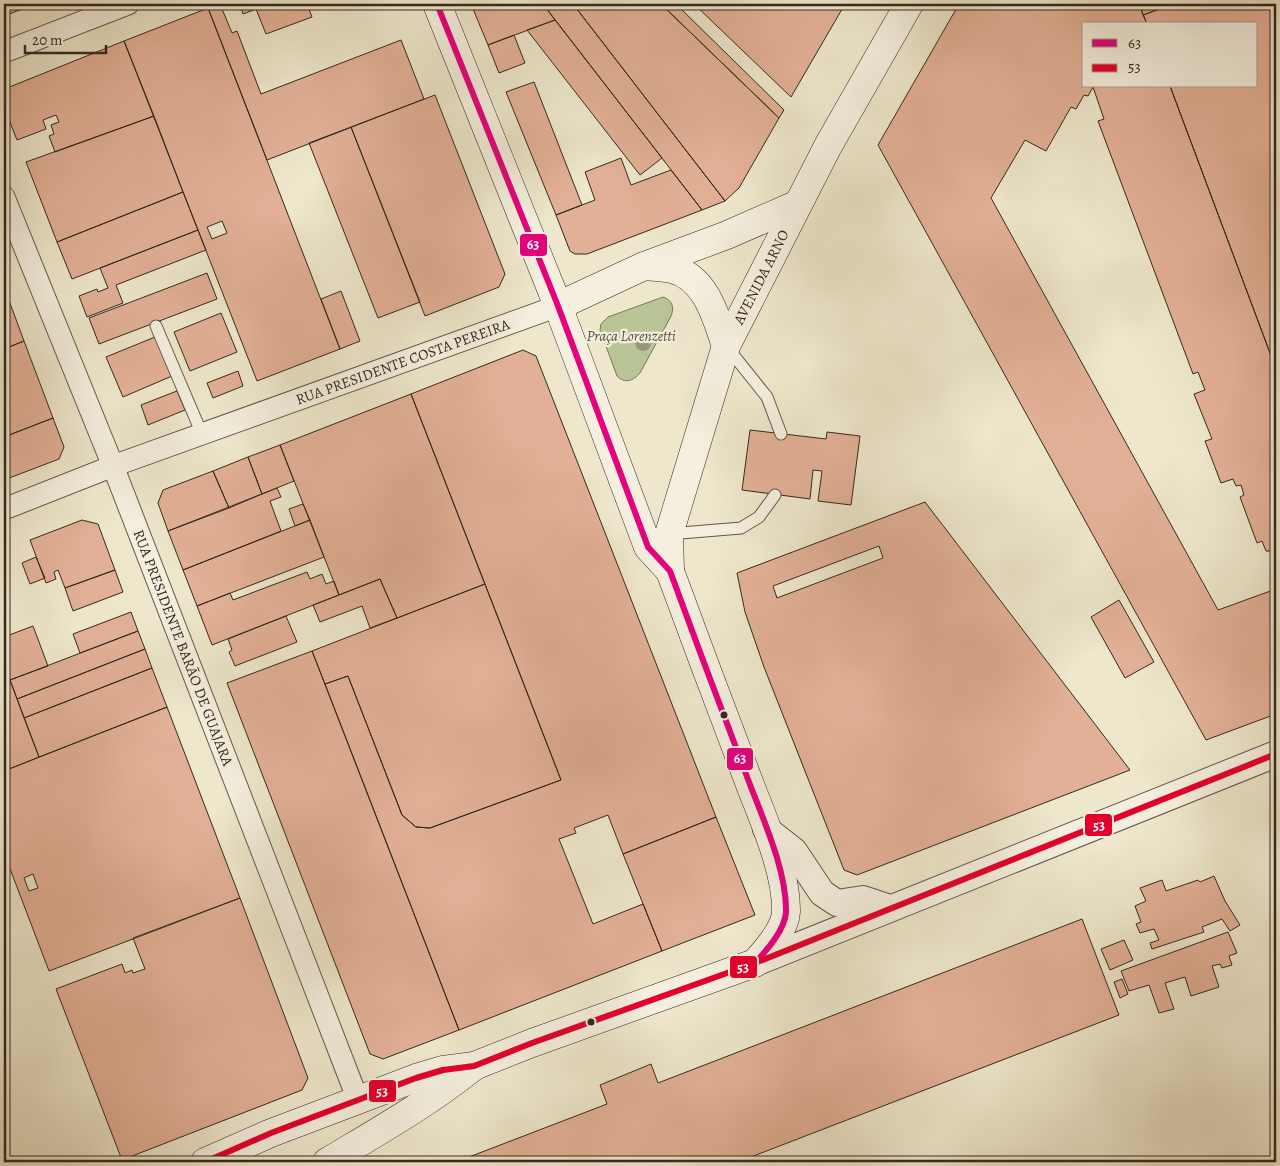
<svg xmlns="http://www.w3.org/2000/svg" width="1280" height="1166" font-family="Alegreya,serif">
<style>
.green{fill:#bac597;stroke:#77765a}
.building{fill:#e2b096;stroke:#34281e;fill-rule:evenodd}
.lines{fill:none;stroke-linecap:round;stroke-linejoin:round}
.service-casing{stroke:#62584a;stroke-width:13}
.minor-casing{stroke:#62584a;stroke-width:23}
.tertiary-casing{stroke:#62584a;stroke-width:28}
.secondary-casing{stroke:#34281e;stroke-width:29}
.service{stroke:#f4efde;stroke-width:11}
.minor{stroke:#f4efde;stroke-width:21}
.tertiary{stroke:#f4efde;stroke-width:26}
.secondary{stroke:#f4efde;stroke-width:28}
.bus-1-casing{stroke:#f4efde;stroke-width:10}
.bus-2-casing{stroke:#f4efde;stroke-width:10}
.bus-1{stroke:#e5007d;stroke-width:6}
.bus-2{stroke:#e4002b;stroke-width:6}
.tree{fill:#9a937d}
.bus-dot{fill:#34281e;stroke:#f4efde;stroke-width:2}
.labels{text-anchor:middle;stroke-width:4.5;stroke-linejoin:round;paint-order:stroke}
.street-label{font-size:15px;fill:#34281e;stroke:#f4efde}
.park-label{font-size:15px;font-style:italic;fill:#564f3c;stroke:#f4efde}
.line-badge{stroke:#f4efde;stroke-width:2}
.badge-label{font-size:14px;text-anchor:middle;font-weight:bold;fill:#fff}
</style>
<rect width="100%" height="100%" fill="#eee7cc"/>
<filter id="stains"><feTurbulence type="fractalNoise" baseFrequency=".004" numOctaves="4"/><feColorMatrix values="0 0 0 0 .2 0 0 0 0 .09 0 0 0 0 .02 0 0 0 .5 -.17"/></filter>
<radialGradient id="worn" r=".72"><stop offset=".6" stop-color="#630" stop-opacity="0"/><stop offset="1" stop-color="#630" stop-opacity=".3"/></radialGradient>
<!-- green -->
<path class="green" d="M663 297C673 300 675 309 670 318L640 373C633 381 625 384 617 376L600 330 601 324 608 317Z"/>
<!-- building -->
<path class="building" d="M4 4H35L4 16Z
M220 4 232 33 237 31 261 94 401 40 424 99 267 160 208 8Z
M240 4H307L312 17 266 34 256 9 243 14Z
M471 4H543L555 20 488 45Z
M543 4H573L725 201 702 210Z
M573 4H661L779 118 739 188 726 200 725 201Z
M661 4H676L784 110 779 118Z
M694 4H845L791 97Z
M959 4H1139L1147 24H1084V86H1170L1276 369V561L1273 551H1266L1262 541 1257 543 1240 497 1244 495 1241 485 1236 486 1233 479 1221 483 1205 441 1212 439 1194 394 1205 390 1198 372 1193 374 1098 121 1104 119 1093 87 1088 96 1084 95 1076 109 1071 107 1046 151 1025 140 991 198 1218 610 1276 589V714L1206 740 878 145Z
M1139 4H1173L1143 15Z
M1173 4H1276V369L1170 86H1256V24H1147L1143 15Z
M208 8 340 349 257 381 124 41ZM222 221 227 233 212 239 207 227Z
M555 20 662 158 640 175 527 30Z
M514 35 525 63 499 73 488 45Z
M124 41 154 116 55 152 49 136 54 134 51 125 59 122 56 115 43 120 46 129 17 140 4 107V93L7 88Z
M534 82 582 205 556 215 506 92Z
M435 95 505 274 499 287 425 316 351 127Z
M154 116 183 192 57 242 26 162Z
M351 127 420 302 378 318 309 143Z
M621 158 631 185 671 170 702 210 587 254H575L570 251 556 215 595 200 585 172Z
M183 192 198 230 72 279 57 242Z
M198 230 206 250 116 285 123 303 87 317 79 296 97 289 98 292 108 288 100 268Z
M207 273 217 299 99 344 89 318Z
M4 287 24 341 4 349Z
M341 291 360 341 340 349 321 299Z
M221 313 237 352 190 371 174 332Z
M155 337 172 376 123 397 106 357Z
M24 341 53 418 4 437V349Z
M523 350 536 356 716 817 623 854 608 815 574 828 576 833 559 839 593 924 643 904 662 951 459 1030 325 684 348 676 402 815 416 827 430 828 561 780 411 394Z
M238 371 243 386 213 398 207 383Z
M177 391 185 410 148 425 141 405Z
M411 394 485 584 397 618 380 579 339 595 280 445Z
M53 418 64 447 59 459 4 480V437Z
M750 430 826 439 827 432 860 436 851 505 818 501 822 471 813 470 810 499 742 490Z
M280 445 294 481 262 494 248 457Z
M248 457 262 494 229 508 213 471Z
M213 471 229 508 168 531 158 503 163 490Z
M277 488 281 497 270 501 281 531 183 570 168 531Z
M925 502 1130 770 857 875 844 870 764 667 745 612 737 573ZM879 546 883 558 777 598 773 586Z
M303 504 310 520 295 526 289 509Z
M82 520 98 524 115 570 65 588 58 570 54 572 56 579 46 583 30 540Z
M310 520 324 557 197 606 183 570Z
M36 557 45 578 30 584 22 563Z
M115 570 123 592 73 611 65 588Z
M307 572 310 579 322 574 326 584 334 581 339 595 212 645 197 606 230 593 233 600Z
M380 579 397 618 370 628 362 606 320 622 313 605Z
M485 584 561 780 430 828 416 827 402 815 348 676 325 684 312 651Z
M1119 600 1154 662 1125 678 1091 617Z
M131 612 138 631 80 653 73 634Z
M286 616 297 642 235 666 229 652 232 650 228 639Z
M33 626 48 666 10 680 4 664V637Z
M138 631 145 649 17 699 10 680Z
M145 649 152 668 24 718 17 699Z
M312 651 459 1030 383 1059 370 1054 227 683Z
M4 664 39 757 4 771Z
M152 668 167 707 39 757 24 718Z
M167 707 240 898 49 971 4 853V805L7 803 4 795V771ZM33 874 38 888 29 891 24 878Z
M716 817 755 915 662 951 623 854Z
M1214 876 1225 901 1240 925 1230 931 1222 919 1202 927 1204 932 1152 949 1150 943 1159 940 1154 929 1140 933 1136 924 1141 922 1135 906 1146 901 1140 888 1162 880 1166 891 1198 880 1200 882Z
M240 898 308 1078 302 1090 122 1160 56 989 122 964 125 973 132 970 133 973 145 969 133 938Z
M1082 919 1119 1015 738 1162H456L607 1104 600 1085 651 1064 658 1083Z
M1228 932 1237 953 1229 956 1232 965 1222 968 1220 964 1212 966 1219 987 1191 996 1185 977 1165 983 1174 1009 1159 1013 1149 985 1129 991 1121 971Z
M1124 940 1133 960 1110 970 1101 949Z
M1122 979 1128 994 1120 998 1114 982Z"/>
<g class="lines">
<defs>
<path id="service" d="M156 326 202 434
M727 347 767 397 781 434
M669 534 741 528 759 517 775 495"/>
<g id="minor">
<path d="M4 52 128 4"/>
<path id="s1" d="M4 197 113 466 358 1100"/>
<path id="s2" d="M4 509 113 466 558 306"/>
</g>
<path id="tertiary" d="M766 829 794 851 822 893 837 903 863 899 890 908
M755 963 1276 754"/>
<g id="secondary">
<path d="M645 266C654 267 663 267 672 269 706 277 716 317 726 346"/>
<path d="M558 306 644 266 727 235 798 204"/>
<path id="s3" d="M670 571 669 534 726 346 828 146 909 4"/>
<path d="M205 1162 271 1133 416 1078 443 1070 474 1066 532 1043 755 963C766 951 785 930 786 912 787 869 761 815 746 774 720 706 695 639 670 571L648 547 558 306 437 4"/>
<path d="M327 1162C377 1132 427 1104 473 1067"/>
</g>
</defs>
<!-- service casing -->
<use href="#service" class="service-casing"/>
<!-- minor casing -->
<use href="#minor" class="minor-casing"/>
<!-- tertiary casing -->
<use href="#tertiary" class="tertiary-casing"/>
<!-- secondary casing -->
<use href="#secondary" class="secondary-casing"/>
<!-- service -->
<use href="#service" class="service"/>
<!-- minor -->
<use href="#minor" class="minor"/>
<!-- tertiary -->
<use href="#tertiary" class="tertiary"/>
<!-- secondary -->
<use href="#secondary" class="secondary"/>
<defs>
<path id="bus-1" d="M437 4 558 306 648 547 670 571C695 639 720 706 746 774 761 815 787 869 786 912 785 930 766 951 755 963"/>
<path id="bus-2" d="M205 1162 271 1133 416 1078 443 1070 474 1066 532 1043 755 963 1276 754"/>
</defs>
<!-- bus-1 casing -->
<use href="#bus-1" class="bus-1-casing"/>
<!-- bus-2 casing -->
<use href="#bus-2" class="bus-2-casing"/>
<!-- bus-1 -->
<use href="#bus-1" class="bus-1"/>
<!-- bus-2 -->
<use href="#bus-2" class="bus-2"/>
</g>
<!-- trees -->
<circle class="tree" cx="643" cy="343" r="8"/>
<!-- markers -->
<g class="bus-dot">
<circle cx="724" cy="715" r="4.5"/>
<circle cx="591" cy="1022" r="4.5"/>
</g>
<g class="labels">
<!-- street labels -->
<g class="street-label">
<text dy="5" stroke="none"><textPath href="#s3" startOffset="311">AVENIDA ARNO</textPath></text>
<text dy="5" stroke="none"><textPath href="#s2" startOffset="425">RUA PRESIDENTE COSTA PEREIRA</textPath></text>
<text dy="5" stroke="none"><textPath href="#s1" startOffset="485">RUA PRESIDENTE BARÃO DE GUAJARA</textPath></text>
</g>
<!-- park labels -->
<g class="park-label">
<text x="631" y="341">Praça Lorenzetti</text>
</g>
</g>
<g class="line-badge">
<rect x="519" y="233" width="29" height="24" rx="5" fill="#e5007d"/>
<rect x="726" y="747" width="28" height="24" rx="5" fill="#e5007d"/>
<rect x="1084" y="813" width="29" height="24" rx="5" fill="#e4002b"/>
<rect x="729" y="955" width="29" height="24" rx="5" fill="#e4002b"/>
<rect x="368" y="1079" width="29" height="24" rx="5" fill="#e4002b"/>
</g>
<g class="badge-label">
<text x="533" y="249">63</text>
<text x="740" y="763">63</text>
<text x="1099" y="830">53</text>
<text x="743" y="972">53</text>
<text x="382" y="1096">53</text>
</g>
<!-- margin -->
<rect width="1280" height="1166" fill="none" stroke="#eee7cc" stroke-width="20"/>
<rect x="5" y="5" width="1270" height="1156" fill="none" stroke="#34281e" stroke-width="2.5"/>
<rect x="10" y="10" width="1260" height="1146" fill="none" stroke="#34281e"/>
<!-- legend -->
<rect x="1082" y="22" width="175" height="65" fill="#f4efde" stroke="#a79f91"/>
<rect x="1092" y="39" width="25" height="8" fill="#e5007d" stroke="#a79f91"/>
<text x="1128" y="48" font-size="15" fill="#34281e">63</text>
<rect x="1092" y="64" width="25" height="8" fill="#e4002b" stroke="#a79f91"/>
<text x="1128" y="72" font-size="15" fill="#34281e">53</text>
<!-- scale -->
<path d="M25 45v8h81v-8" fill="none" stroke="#34281e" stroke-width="2.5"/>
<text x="32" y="45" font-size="15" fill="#34281e" stroke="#f4efde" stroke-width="4" paint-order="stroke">20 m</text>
<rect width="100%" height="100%" filter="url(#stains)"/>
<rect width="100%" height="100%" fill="url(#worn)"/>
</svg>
